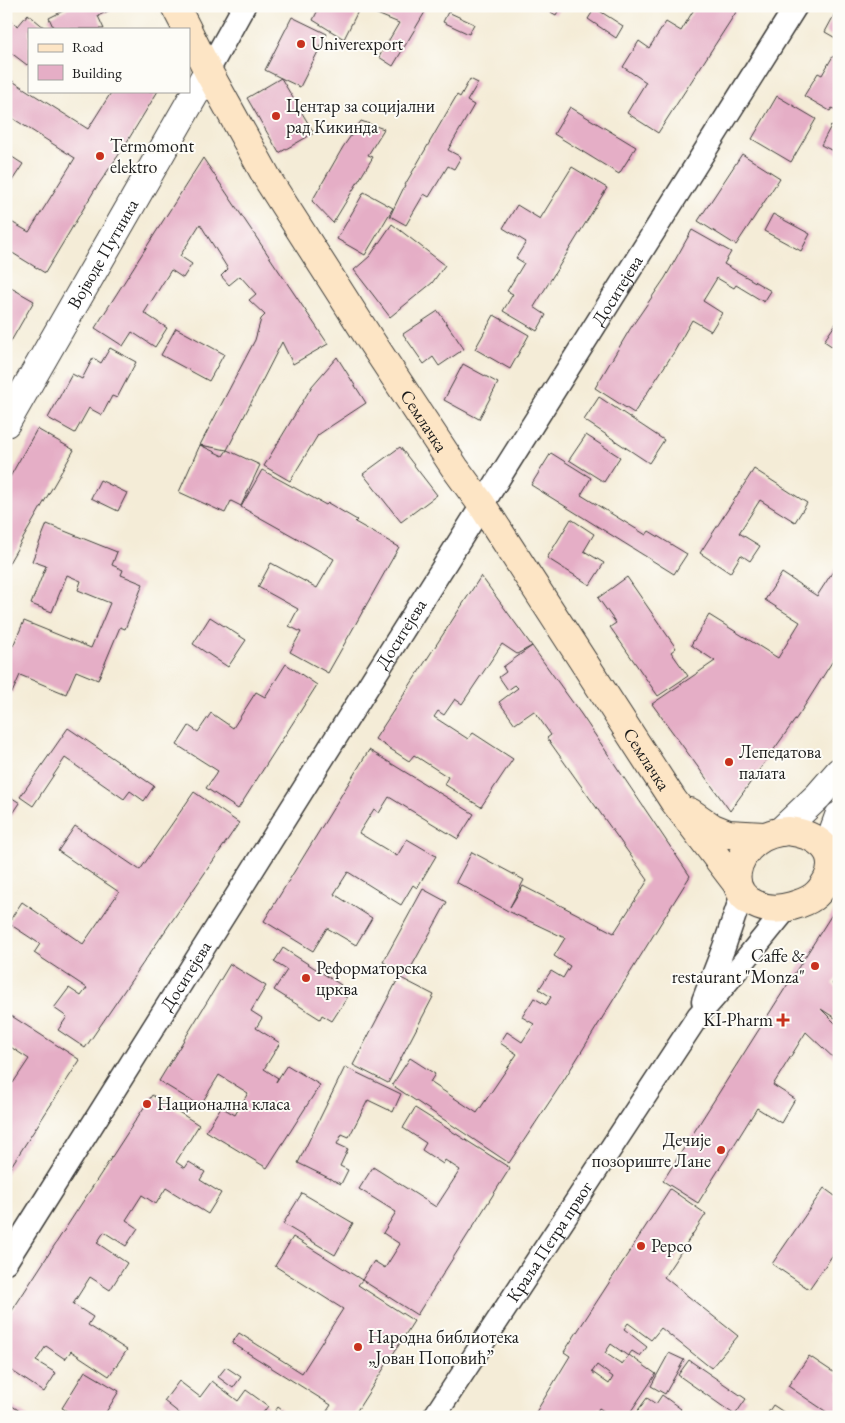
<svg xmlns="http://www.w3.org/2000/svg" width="845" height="1423" font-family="'EB Garamond',serif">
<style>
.building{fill:#e5aec6;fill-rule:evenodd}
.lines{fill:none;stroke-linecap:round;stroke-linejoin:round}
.minor-casing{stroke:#3c3b38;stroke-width:25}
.tertiary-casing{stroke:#3c3b38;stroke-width:30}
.secondary-casing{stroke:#3c3b38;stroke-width:30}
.minor{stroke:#fff;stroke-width:22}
.tertiary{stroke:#fff;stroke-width:28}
.secondary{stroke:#fde5c5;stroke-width:28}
.poi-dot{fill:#c8321e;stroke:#fdfcf7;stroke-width:2}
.labels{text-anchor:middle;stroke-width:4;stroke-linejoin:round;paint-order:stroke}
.poi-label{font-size:18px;fill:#1c1c1c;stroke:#fdfcf7;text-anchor:start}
.street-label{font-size:18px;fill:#1c1c1c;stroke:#fdfcf7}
</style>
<rect width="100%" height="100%" fill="#fdfcf7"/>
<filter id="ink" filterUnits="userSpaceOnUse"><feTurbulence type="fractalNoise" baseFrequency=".02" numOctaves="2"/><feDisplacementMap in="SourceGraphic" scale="10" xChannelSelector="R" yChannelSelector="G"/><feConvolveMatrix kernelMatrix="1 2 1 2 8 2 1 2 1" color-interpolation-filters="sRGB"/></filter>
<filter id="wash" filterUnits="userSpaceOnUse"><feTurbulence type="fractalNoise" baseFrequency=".0096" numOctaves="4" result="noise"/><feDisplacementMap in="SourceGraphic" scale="20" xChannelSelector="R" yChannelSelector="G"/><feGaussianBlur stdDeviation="1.12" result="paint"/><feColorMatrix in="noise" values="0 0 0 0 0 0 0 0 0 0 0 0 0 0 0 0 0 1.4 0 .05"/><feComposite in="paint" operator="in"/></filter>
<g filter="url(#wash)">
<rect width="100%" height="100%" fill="#f4ecd7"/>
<g id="blocks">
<!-- building -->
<path class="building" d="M73 6H118L98 16 104 29H54L49 18Z
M316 6H415L425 12 393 66 379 57 399 23 360 7 344 39 313 20 319 8Z
M540 6H561L556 15Z
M696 6H740L658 133 627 113 646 82 623 67 639 41 649 48 666 22 681 31Z
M839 6V40L825 32Z
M595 8 623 26 616 38 588 19Z
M448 12 474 24 469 34 443 22Z
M28 14 46 29H29V63L27 65 6 49V22L9 19 18 26Z
M292 17 327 34 300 87 281 78 314 133 279 153 247 98 281 78 265 70Z
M833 56 839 60V112L832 108 830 111 804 96 818 73 822 75Z
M6 77 88 129 112 91H158L122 150 94 191 45 273 6 249V219L29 232 75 158 6 114Z
M470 79 478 83 467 101 474 105 448 150 461 157 454 169 448 166 429 197 424 194 406 225 390 216 406 183 457 95 460 97Z
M777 96 816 119 791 162 752 139Z
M570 107 636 147 619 174 554 134Z
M361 121 384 129 368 155 373 157 333 223 312 201 343 147Z
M831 126 839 130V154L821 145Z
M6 153 23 164 6 190Z
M742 154 780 178 736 245 698 221Z
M203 158 328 344 293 364 282 342 227 450 200 445 223 456 227 450 260 465 241 506 231 501 225 513 179 492 200 445 255 340 261 319 265 315 249 300 256 294 240 276 229 285 221 276 228 269 200 224 180 256 192 264 183 278 171 270 144 313 167 328 155 347 132 332 123 346 95 328Z
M572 167 607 188 534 307 546 315 537 331 503 311 513 294 507 291 524 263 516 258 526 242 503 228 517 205 540 219Z
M364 192 393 208 365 255 337 239Z
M773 214 810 234 801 251 764 231Z
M392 224 445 265 432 283 390 317 354 270 370 256Z
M692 230 731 252 724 264 771 291 764 302 736 285 734 288 717 278 703 301 722 313 711 331 692 320 674 352 634 413 595 388 630 329 665 278Z
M6 285 34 301 10 343 6 341Z
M438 311 464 349 439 366 433 357 424 364 403 334Z
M494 315 529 335 510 369 475 349Z
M839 319V351L824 341Z
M176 328 224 354 209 381 161 355Z
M110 348 136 362 117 398 112 396 102 415 89 408 75 433 48 418 72 374 82 379 93 358 101 363Z
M337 357 366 403 331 426 318 435 290 481 264 466 312 386Z
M463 364 498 383 479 419 444 400Z
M599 397 664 440 649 463 584 420Z
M37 429 74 450 6 568V484Z
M586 435 620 457 604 482 569 460Z
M400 447 437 495 401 522 363 474Z
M551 453 591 478 581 495 646 535 649 531 687 554 674 574 531 485Z
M754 469 807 503 795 522 760 500 739 533 760 546 750 561 741 555 730 573 700 553Z
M262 470 326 505 328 503 357 520 355 522 399 547 328 673 290 652 301 632 289 626 298 609 258 587 271 563 317 588 334 559 241 507Z
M100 480 127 493 118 511 91 498Z
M571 519 594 534 584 551 604 563 590 585 547 558Z
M47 524 117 552 112 565 123 570 121 575 143 584 125 629 120 627 98 680 76 671 66 694 20 675 12 693 6 691V643L13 646 24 621 91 648 110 603 78 590 81 581 67 575 52 612 31 604 46 566 32 561Z
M839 562V651L800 713 730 811 652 704 715 661 691 645 709 615 778 658 800 622 765 600 782 573 817 596Z
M481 576 532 646 517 654 502 644 462 704 455 699 444 715 438 711 434 717 468 739 473 733 513 759 481 807 444 784 448 777 414 755 409 761 375 739Z
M627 577 676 648 671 652 688 676 658 696 610 627 616 623 598 598Z
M210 617 246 640 228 667 193 644Z
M532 646 581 714 690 876 562 1083 509 1163 392 1085 410 1058 435 1074 430 1082 477 1113 517 1054 500 1043 507 1032 522 1042 534 1024 522 1017 534 998 546 1005 551 997 539 989 551 971 563 978 570 966 554 956 565 938 508 911 456 882 472 852 524 880 510 907 523 886 614 933 648 880 547 738 551 735 534 711 515 724 499 702 518 688 515 685 508 690 499 677 506 672 503 667Z
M286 664 317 685 238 809 206 788 218 771 177 745 189 726 198 732 211 713 233 728 256 692 265 697Z
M68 728 154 786 144 801 130 791 124 799 65 758 33 806 20 797Z
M369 750 474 814 458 839 389 797 379 813 374 809 359 833 397 856 407 839 436 856 417 888 413 885 401 905 348 872 334 894 372 918 356 945 327 928 313 951 264 921Z
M194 792 239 823 85 1048 58 1030 67 1017 54 1008 69 988 81 996 87 988 34 953 40 944 8 923 22 902 83 944 119 892 58 851 75 826 140 870Z
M6 794 20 803 8 821 6 820Z
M423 889 447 902 407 975 383 962Z
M836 908 839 910V974L832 984 839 989V1013L835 1018 821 1009 839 1027V1063L806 1032 773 1085 795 1099 781 1123 757 1108 698 1203 663 1181Z
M283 948 341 985 337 992 347 998 332 1021 322 1015 320 1019 274 990 287 970 274 962Z
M230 964 266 986 251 1011 262 1018 256 1028 280 1043 264 1069 278 1078 276 1082 287 1065 320 1085 267 1168 206 1131 221 1107 235 1115 248 1093 219 1075 200 1106 159 1081Z
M399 977 434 995 388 1083 353 1065Z
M10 1015 80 1060 6 1174V1078L13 1083 29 1059 6 1044V1021Z
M345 1067 401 1094 393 1112 368 1100 349 1137 342 1134 337 1144 348 1149 340 1166 348 1170 341 1184 298 1163Z
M152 1095 199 1125 176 1162 185 1168 189 1162 205 1172 200 1180 221 1193 208 1214 166 1188 156 1204 142 1195 126 1220 138 1228 126 1246 104 1232 97 1243 127 1263 110 1290 90 1277 73 1304 93 1317 88 1325 127 1350 109 1376 71 1351 65 1359 46 1346 36 1361 56 1373 44 1392 6 1367V1320Z
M415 1108 510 1168 417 1315 362 1280 374 1261 385 1268 400 1244 383 1233 396 1212 359 1189 373 1167 436 1207 460 1170 445 1160 443 1164 422 1150 426 1143 403 1128Z
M824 1188 839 1199V1246L809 1289 772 1264Z
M670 1189 706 1214 664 1277 738 1336 711 1368 661 1328 651 1340 628 1323 624 1329 647 1347 640 1356 632 1351 628 1356 611 1344 605 1353 622 1364 629 1355 656 1374 627 1417H613L599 1408 594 1417H533L570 1356 564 1352ZM597 1365 613 1377 609 1384 592 1372Z
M302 1193 353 1223 335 1255 283 1224Z
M293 1237 362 1280 358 1285 414 1321 353 1417H323L331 1405 232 1343 239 1333 302 1373 343 1309 275 1266Z
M669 1353 684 1360 665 1394 651 1386Z
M809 1356 839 1376V1417H834L788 1386Z
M689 1360 746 1399 735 1415 678 1375Z
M226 1367 241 1377 233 1388 218 1377Z
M85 1371 119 1391 103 1417H77L62 1408Z
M179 1381 200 1397 212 1381 238 1401 246 1390 268 1406 260 1417H184L164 1401Z
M662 1395 681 1409 676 1417H640L636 1413 647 1398 656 1404Z
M6 1402 29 1417H6Z
M773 1405 791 1417H765Z
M278 1407 291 1417H271Z"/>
</g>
</g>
<g filter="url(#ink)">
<use href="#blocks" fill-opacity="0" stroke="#3c3b38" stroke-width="1"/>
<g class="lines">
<defs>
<g id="minor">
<path d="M208 71 244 6"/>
<path d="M703 1001 724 947 742 894"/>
<path id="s1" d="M6 1262 796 6"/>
<path id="s2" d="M434 1417 698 1016 719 992 788 907"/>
</g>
<g id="tertiary">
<path id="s3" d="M6 423 208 71"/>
<path d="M780 832 818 796 839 772"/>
<path d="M827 849 839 816"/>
</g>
<g id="secondary">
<path d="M175 6 187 29"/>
<path id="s4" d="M189 33 208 71 270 183 371 341 455 468 482 505 673 800 737 884"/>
<path d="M690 812 713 828 728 834 764 836"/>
<path d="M788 831C814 834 842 850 827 880 823 887 819 893 813 897 806 902 799 904 792 906 779 910 767 910 755 904 726 891 735 857 756 842 766 834 776 832 788 831Z"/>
</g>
</defs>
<!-- minor casing -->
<use href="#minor" class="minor-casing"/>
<!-- tertiary casing -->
<use href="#tertiary" class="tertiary-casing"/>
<!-- secondary casing -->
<use href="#secondary" class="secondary-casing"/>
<!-- minor -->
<use href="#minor" class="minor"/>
<!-- tertiary -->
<use href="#tertiary" class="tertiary"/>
<!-- secondary -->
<use href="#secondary" class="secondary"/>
</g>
</g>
<!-- markers -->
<g class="poi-dot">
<circle cx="301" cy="44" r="5"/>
<circle cx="276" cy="116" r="5"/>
<circle cx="100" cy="156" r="5"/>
<circle cx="729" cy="762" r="5"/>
<circle cx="815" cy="966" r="5"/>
<circle cx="306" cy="978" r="5"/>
<path d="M780.5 1012.5h5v5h5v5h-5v5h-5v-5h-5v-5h5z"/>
<circle cx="147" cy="1104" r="5"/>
<circle cx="721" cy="1150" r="5"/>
<circle cx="641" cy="1246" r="5"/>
<circle cx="358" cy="1347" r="5"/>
</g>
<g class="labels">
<!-- poi labels -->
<g class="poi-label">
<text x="311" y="50">Univerexport</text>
<text x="286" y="112">Центар за социјални<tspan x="286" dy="21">рад Кикинда</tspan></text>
<text x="110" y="152">Termomont<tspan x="110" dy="21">elektro</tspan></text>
<text x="739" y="758">Лепедатова<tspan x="739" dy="21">палата</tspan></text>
<text x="805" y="962" text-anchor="end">Caffe &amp;<tspan x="805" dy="21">restaurant "Monza"</tspan></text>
<text x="316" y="974">Реформаторска<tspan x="316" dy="21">црква</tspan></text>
<text x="773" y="1026" text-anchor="end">KI-Pharm</text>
<text x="157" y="1110">Национална класа</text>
<text x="711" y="1146" text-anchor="end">Дечије<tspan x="711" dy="21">позориште Лане</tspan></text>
<text x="651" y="1252">Pepco</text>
<text x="368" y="1343">Народна библиотека<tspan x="368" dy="21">„Јован Поповић”</tspan></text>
</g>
<!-- street labels -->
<g class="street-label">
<text dy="6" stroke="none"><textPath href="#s3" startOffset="195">Војводе Путника</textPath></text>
<text dy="6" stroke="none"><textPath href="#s1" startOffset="1148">Доситејева</textPath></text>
<text dy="6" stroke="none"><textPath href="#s4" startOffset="454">Семлачка</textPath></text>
<text dy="6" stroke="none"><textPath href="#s1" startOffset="742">Доситејева</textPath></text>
<text dy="6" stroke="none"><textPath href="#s4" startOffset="859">Семлачка</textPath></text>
<text dy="6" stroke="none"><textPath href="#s1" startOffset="338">Доситејева</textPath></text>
<text dy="6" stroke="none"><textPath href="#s2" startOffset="210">Краља Петра првог</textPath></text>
</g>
</g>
<!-- margin -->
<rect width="845" height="1423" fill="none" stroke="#fdfcf7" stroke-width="25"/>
<!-- legend -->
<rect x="28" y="28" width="162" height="65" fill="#fdfcf7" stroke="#a3a29f"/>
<rect x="38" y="44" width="25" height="8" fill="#fde5c5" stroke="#a3a29f"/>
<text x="72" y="52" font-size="15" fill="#1c1c1c">Road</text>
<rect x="38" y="65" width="25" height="15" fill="#e5aec6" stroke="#a3a29f"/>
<text x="72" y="78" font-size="15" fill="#1c1c1c">Building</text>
</svg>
